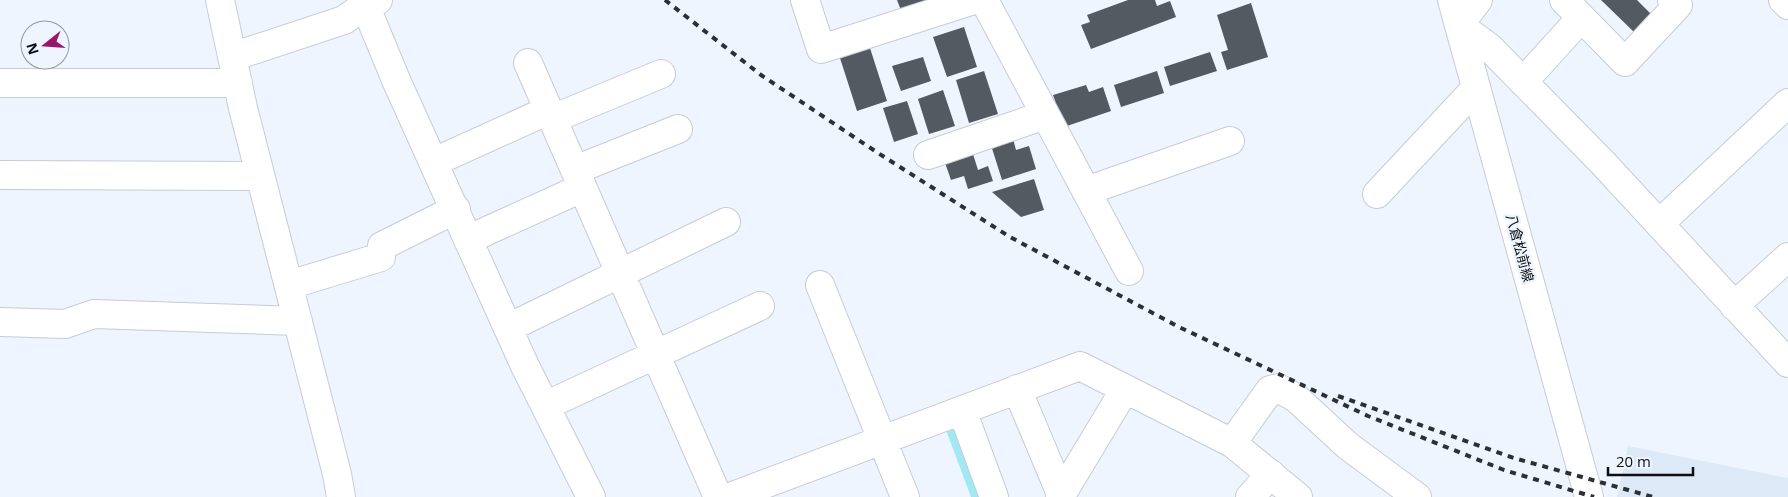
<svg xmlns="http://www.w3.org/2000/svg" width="1788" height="497" font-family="'Open Sans','Noto Sans JP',sans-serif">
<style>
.built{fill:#dde9f7}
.water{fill:#a0e8f4}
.building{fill:#545a61}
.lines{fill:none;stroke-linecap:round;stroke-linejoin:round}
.street-casing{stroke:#c6ccd5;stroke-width:30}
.secondary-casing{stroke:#c6ccd5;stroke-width:30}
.street{stroke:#fff;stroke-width:28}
.secondary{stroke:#fff;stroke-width:28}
.rail{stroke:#2c2f33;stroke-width:4;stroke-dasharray:6 6;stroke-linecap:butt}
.labels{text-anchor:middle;stroke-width:5;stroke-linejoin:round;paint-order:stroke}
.street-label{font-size:14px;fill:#0d0f12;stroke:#eef5fe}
</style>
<rect width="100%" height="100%" fill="#eef5fe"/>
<!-- built -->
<path class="built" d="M1628 446 1788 478V497H1617Z"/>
<!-- water -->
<path class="water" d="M955 426 982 497H971L946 430Z"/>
<!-- building -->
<path class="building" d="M897 0H937L902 13Z
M1128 0H1155L1157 6 1170 1 1176 17 1091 49 1081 25 1090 22 1087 15Z
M1601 0H1637L1652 15 1635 33Z
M1251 3 1268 57 1227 70 1221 52 1228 50 1217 15Z
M964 27 977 67 947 77 933 37Z
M870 48 887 101 857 111 840 58Z
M1210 52 1217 71 1170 86 1164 67Z
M923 57 931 81 901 91 892 66Z
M984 71 998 114 969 123 956 80Z
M1157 71 1164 93 1121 107 1114 85Z
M1086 85 1089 92 1103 87 1111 111 1064 127 1053 95Z
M943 90 955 126 929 134 918 99Z
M907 101 918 134 894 142 883 108Z
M1012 135 1016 150 1029 146 1036 169 1002 180 990 142Z
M972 151 978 170 988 166 993 181 968 189 964 176 951 180 944 160Z
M1034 179 1044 210 1021 217 992 192Z"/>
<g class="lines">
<defs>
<path id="street" d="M220 0 243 108 337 474 341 497
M363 0 396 80 525 366 591 497
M805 0 821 49 974 0
M984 0 1129 271
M1478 0 1459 25 1489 47 1602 162 1788 363
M1564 0 1625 62 1678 5 1672 0
M1783 0 1788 5
M232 57 344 20 365 5 378 0
M528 63 718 497
M1523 82 1581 18
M0 83H238
M552 119 661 74
M928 155 1045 115
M434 162 549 110
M575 170 678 129
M0 175 260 176
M1086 191 1230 141
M1377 194 1476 88
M1659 224 1788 103
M469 239 582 188
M289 285 381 257 382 246 456 209
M820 285 905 497
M1734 306 1788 257
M0 322 65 324 94 314 298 321
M508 328 726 222
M1017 389 1061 494
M545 406 760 306
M962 410 994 497
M1232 443 1270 390 1278 388 1296 398 1348 446 1417 497
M730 497 1080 366 1232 443 1298 497
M1060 497 1125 389
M1250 497 1271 474"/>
<path id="secondary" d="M1452 0 1589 497"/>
</defs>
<!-- street casing -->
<use href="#street" class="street-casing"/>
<!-- secondary casing -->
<use href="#secondary" class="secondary-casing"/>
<!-- street -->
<use href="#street" class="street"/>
<!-- secondary -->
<use href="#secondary" class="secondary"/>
<!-- rail -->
<path class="rail" d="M665 0 761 75 878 153 1010 237 1179 327 1368 416 1504 470 1594 497
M1338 396 1514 458 1653 497"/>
</g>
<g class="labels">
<!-- street labels -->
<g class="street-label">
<text transform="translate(1520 248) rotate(75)" y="5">八倉松前線</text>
</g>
</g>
<!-- north arrow -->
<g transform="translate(45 45) rotate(253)"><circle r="24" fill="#eef5fe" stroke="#9499a0"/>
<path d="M0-4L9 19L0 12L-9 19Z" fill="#9a166a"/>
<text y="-8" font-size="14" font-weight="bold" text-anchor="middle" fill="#0d0f12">N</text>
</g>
<!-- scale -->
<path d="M1608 467v8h85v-8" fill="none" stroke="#0d0f12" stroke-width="2.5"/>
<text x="1616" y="467" font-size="15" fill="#0d0f12" stroke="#eef5fe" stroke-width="4" paint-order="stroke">20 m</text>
</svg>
